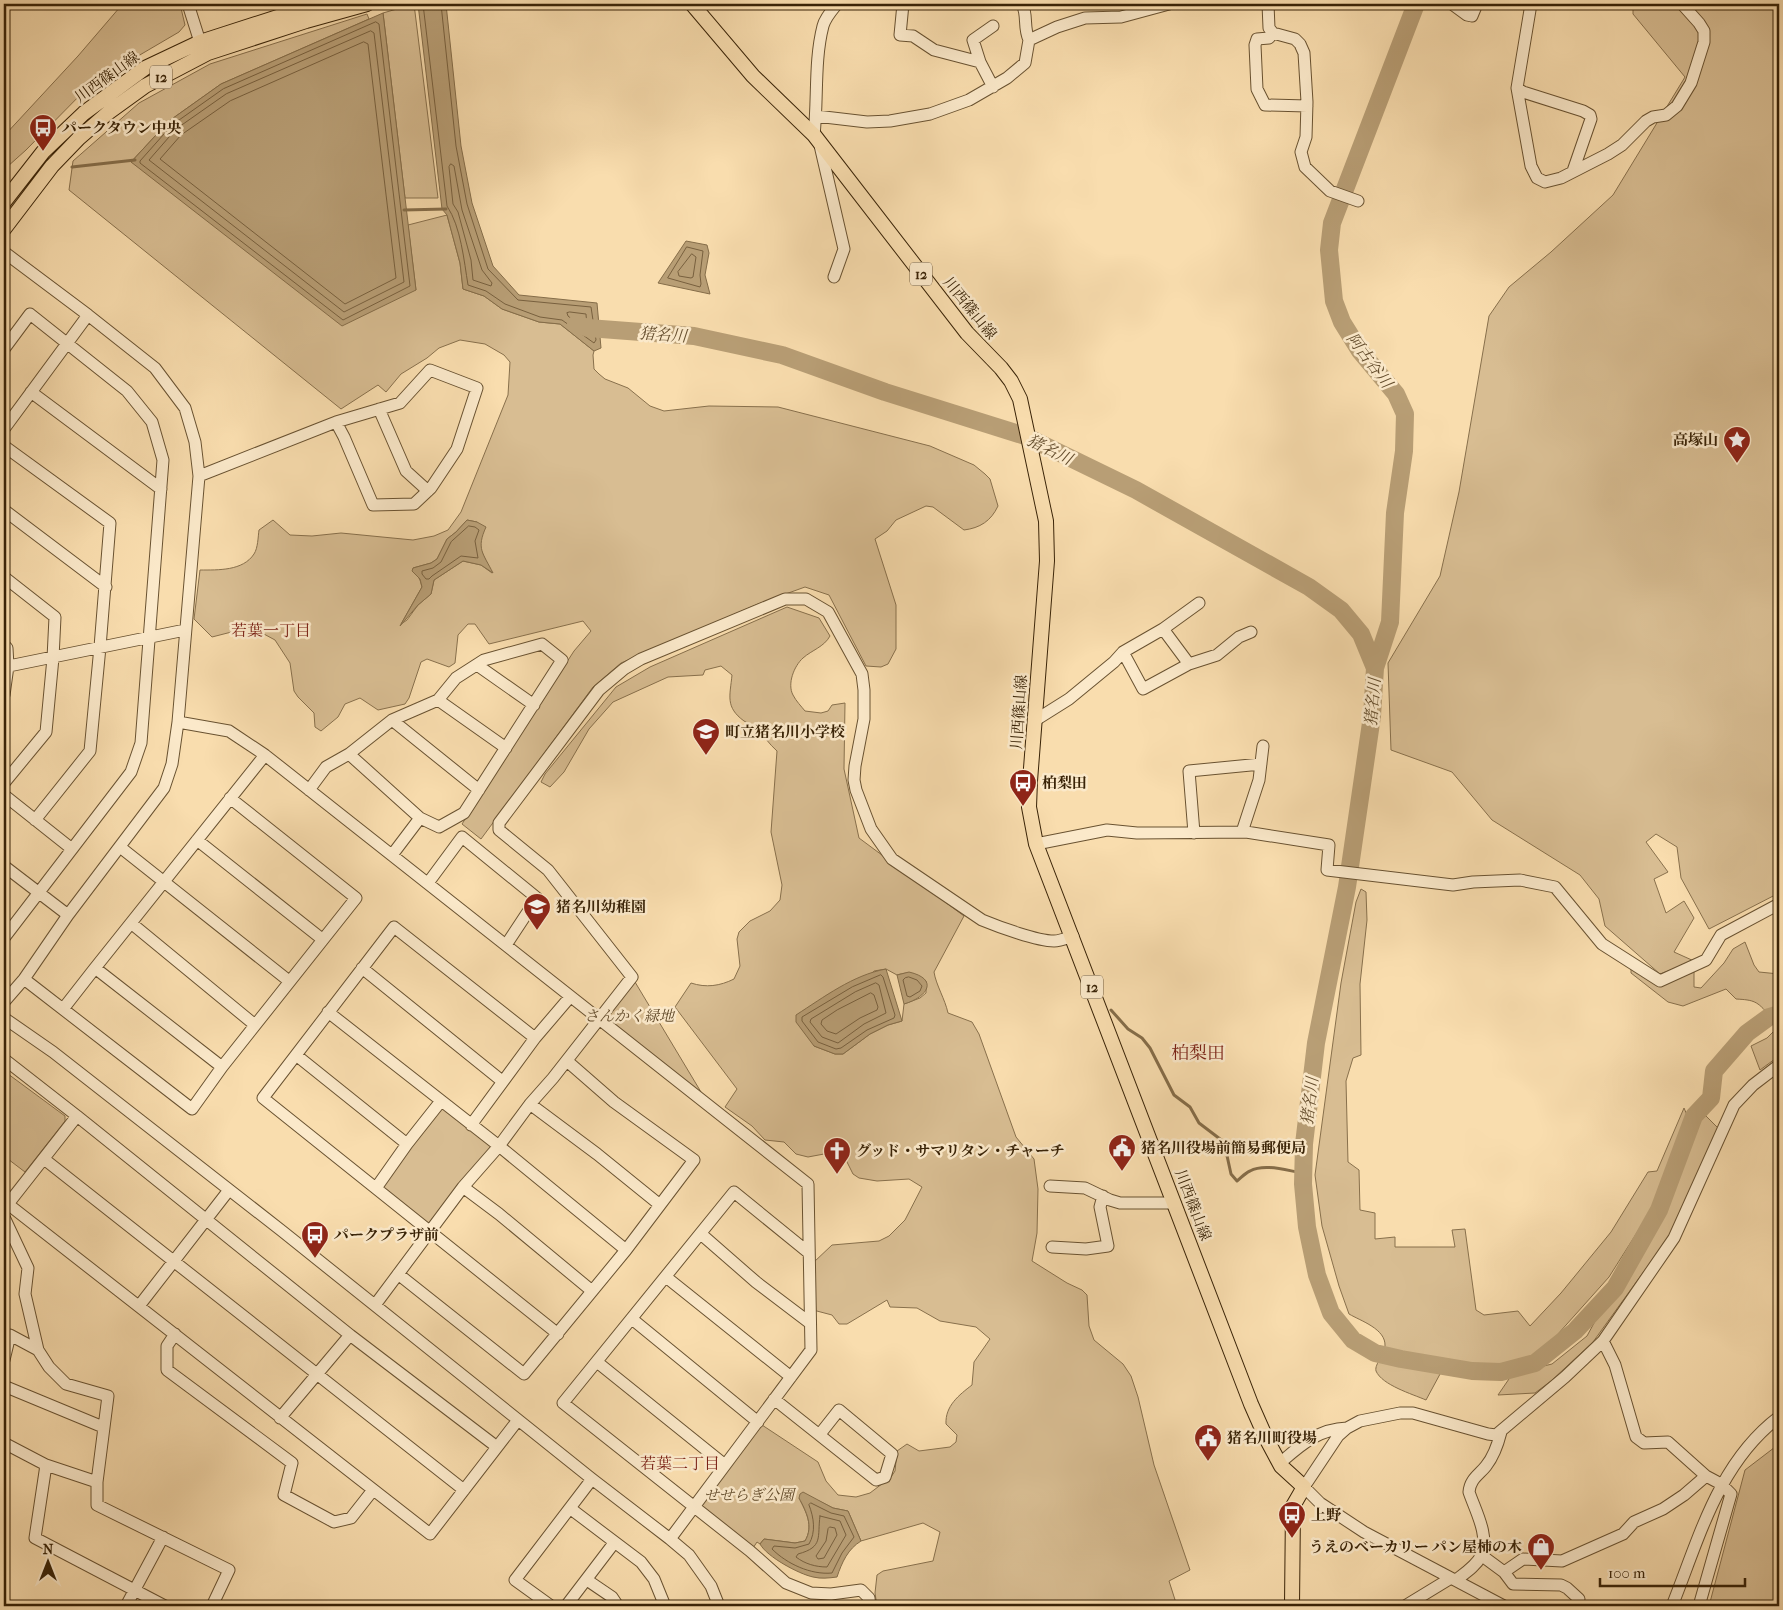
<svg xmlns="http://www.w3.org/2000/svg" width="1783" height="1610" font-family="'IM FELL French Canon','Noto Serif JP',serif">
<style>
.green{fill:#d8bd92;stroke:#88704c;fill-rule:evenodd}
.water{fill:#b89e75;stroke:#856d49}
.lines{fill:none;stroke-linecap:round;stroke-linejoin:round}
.shore{stroke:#78603e;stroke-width:1}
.stream{stroke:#856d49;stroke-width:3}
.river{stroke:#b89e75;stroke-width:18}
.minor-casing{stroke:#695231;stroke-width:13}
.major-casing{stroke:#392307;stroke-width:16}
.minor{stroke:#fbe9ca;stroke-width:11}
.major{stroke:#f9ddae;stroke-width:14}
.labels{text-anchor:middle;stroke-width:5;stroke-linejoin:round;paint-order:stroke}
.shield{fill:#fbe9ca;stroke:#735e42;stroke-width:1}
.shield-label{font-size:14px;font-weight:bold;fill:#392307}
.street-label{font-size:15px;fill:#392307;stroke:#fbe9ca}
.poi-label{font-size:15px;font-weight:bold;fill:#392307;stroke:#fbe9ca;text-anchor:start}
.park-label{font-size:15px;font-style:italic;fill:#614a2a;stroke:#fbe9ca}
.water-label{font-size:16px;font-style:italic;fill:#654e2e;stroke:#fbe9ca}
.neighbourhood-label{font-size:16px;fill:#7a1f14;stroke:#fbe9ca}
.quarter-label{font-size:18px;fill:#7a1f14;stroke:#fbe9ca}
</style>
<rect width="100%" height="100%" fill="#f9ddae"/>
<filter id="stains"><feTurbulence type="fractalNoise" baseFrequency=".004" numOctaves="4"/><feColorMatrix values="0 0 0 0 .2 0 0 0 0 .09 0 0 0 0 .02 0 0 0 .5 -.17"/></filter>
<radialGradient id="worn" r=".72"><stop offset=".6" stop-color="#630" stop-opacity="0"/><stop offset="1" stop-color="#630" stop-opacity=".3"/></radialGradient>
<!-- green -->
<path class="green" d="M120 4H180L185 25 179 32 92 83 26 150 7 167 4 168V136L78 56 120 7Z
M414 4 438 198H405L383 13Z
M1633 4H1779V893L1709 929 1681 878 1677 847 1656 834 1646 842 1668 872 1654 879 1666 913 1684 901 1694 918 1674 952 1694 961 1660 974 1605 926 1599 899 1580 875 1492 820 1452 772 1391 750 1388 663 1440 576 1459 492 1489 316 1509 287 1551 252 1613 195 1685 77 1633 14Z
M367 14 369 19 221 84 169 121 131 162 416 290 408 225 447 215 460 263 463 289 484 296 502 309 539 322 560 324 594 351 593 355 594 369 599 374 605 379 628 388 650 406 664 411 709 406 778 407 930 446 974 465 985 474 990 479 998 506C991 521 980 528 964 530L933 507 926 506 896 520 887 531 875 539 896 605V649L888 664 881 667 866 666 829 595 805 587 758 604 621 663 593 687 481 839 462 824 574 651 591 631 583 621 489 644 475 624H468L458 635 455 663 449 667 427 659 421 662 409 698 405 704 378 710 360 698 345 704 338 717 321 731 315 727 314 713 298 697 294 691 290 663 275 640 251 627 212 637 194 619 200 570C218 570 243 571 254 554 258 548 258 537 259 530L273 520 290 535 312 536 341 533 413 540 434 536 448 530 461 512 508 395 510 362 504 355 485 344 460 340 439 348 427 358 401 374 386 392 378 385 341 409 69 190 73 161 139 103 210 64ZM467 520 477 522 480 548 492 573 481 565 463 561 434 580 431 594 418 605 407 620 401 624 422 587 420 580 413 568 431 563 437 559 447 539 456 532Z
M787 607 819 618 830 636C824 647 812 650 803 658 794 666 787 684 793 695 796 701 801 706 805 711L821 713 828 711 832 705 845 703 844 769 859 838 964 916 934 972C936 985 945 999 948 1013L972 1022 979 1034 1016 1137 1034 1159 1038 1189 1037 1233 1032 1261 1067 1283 1082 1290 1087 1295 1089 1326 1094 1340 1123 1364 1131 1376 1138 1397 1154 1465 1190 1570 1169 1581 1177 1606H877L875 1593 877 1575 883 1571 933 1561 940 1532 923 1523 861 1541 848 1511 833 1508 819 1501 799 1498C806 1512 814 1526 805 1541L795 1543 764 1539 760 1544 757 1542 753 1548 702 1509V1501L762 1425 818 1462 826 1481 838 1495 856 1497 870 1493 891 1477 895 1471 897 1451 907 1444 919 1451 950 1447 956 1442 957 1435 946 1424C945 1406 959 1395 972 1385L974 1362 990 1339 976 1327 940 1321 917 1308 890 1307 887 1300 847 1324H839L832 1315 813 1310 814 1262 832 1245 879 1241 889 1236 905 1220 922 1187 909 1179 877 1181 859 1178 853 1174 846 1160 839 1156 824 1154 808 1157 796 1154 784 1142 765 1140 752 1126 725 1107 737 1089 675 1007 691 983C706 988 720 986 734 979L740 966 737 939 739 932 750 921 770 911 780 900 782 885 771 832 777 751C769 744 765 737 758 730 754 726 749 724 744 721 725 707 730 696 732 675L721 666 705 670 703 675 668 677 613 702 589 729 564 772 550 787 541 782 545 774 616 687 650 667ZM886 969 897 975C910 971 915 973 926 981V993L920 998 904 1004 902 1021 888 1025 870 1034 843 1054H835L814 1046 874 971Z
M1361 889 1366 892 1367 920 1360 984 1361 1055 1353 1058 1346 1081 1348 1162 1359 1170 1360 1210 1375 1213V1239L1395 1237V1247H1455L1452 1230 1465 1229 1476 1310 1484 1315 1518 1311 1530 1326 1561 1293 1611 1232 1648 1172 1657 1171 1684 1108 1687 1115 1678 1142 1655 1204 1609 1277 1541 1353 1498 1369 1446 1363 1426 1400C1412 1394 1382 1385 1376 1371 1375 1367 1378 1363 1379 1360 1381 1356 1384 1350 1385 1346 1386 1329 1361 1321 1349 1314L1339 1286 1322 1226 1315 1175 1341 983 1356 902Z
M1745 942 1754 965 1759 972 1779 974V1012L1769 1015C1757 1001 1754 1000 1736 999L1726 989 1683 1006 1668 1002 1631 973V969L1661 985 1694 972V987L1701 988 1724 963 1733 949Z
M632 977 710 1107 599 1019Z
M1779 1026V1056L1760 1070 1751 1046 1767 1038Z
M4 1071 65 1116V1121L25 1172 4 1156Z
M441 1101 499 1146 430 1231 376 1188Z
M1704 1114 1718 1128 1676 1227 1593 1342 1551 1381 1535 1393 1498 1395 1511 1376 1519 1372 1552 1364 1587 1336 1600 1312 1626 1282 1668 1205 1701 1117Z
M1779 1444V1606H1709L1745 1470Z"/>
<!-- water -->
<path class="water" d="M418 4H446L461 146 472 203 493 266 519 295 597 303 601 348 594 351 560 324 539 322 502 309 484 296 463 289 460 263 447 215 442 209Z
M383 13 416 290 342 326 131 162 169 121 221 84Z
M686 241 707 245 709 253 705 275 710 294 658 283Z
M467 520 477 522 486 527C476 549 483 553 493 573L481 565 463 561 434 580 431 594 418 605 400 626 422 587 420 579 412 571 413 568 431 563 437 559 447 539 456 532Z
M886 969 902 1021 888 1025 870 1034 843 1054H835L814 1046 796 1022V1015C824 997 853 975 886 969Z
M909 972C939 979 928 997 904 1004L897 975Z
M803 1492 833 1508 848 1511 861 1541C848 1549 842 1562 837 1577 829 1578 821 1579 813 1577 799 1574 767 1557 760 1544L764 1539 795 1543 805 1541C814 1526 806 1511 799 1498L800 1494Z"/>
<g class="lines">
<!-- shore -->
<path class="shore" d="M423 4 447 206C461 227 464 261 468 285L486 291 505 304 540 317 562 320 594 343 596 340 591 307 518 300 488 269 467 204 456 146 441 4
M376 22 379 24 410 286 343 320 140 163V161L172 125 223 89Z
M371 31 374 33 404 282 344 312 149 160 176 129 226 94Z
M364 42 368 44 396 278 345 304 160 159 181 135 230 101Z
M451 164 454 166 462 210 482 270 492 283 491 286 473 280 471 260 458 212 453 204 449 167Z
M687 247 703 251 700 275 701 284 700 287 668 278Z
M692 254 696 257 693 277 691 278 679 276 678 272Z
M570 312 586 314 587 328 584 329 568 316 567 313Z
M469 526 475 527 479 530 475 541 478 558 461 556 432 576 429 579H426L422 574V571L433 568 441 562 451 542Z
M881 975 883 977 895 1015 894 1018 867 1030 841 1048 836 1049 818 1042 802 1021V1017L852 987Z
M909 977 917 980 922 986 920 991 910 997 907 996 903 980 905 978Z
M876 983 879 985 886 1013 864 1024 838 1043 822 1037 810 1022 811 1019 855 992Z
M871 993 874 995 878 1007 877 1010 860 1018 836 1034 827 1031 821 1024 822 1020 837 1010Z
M811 1503 831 1513 844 1516 854 1537 842 1553 832 1573C811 1575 787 1564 772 1549L774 1546 795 1548 809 1544C816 1532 814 1518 809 1505Z
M820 1516 840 1521 846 1535 827 1567C816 1567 805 1564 796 1557L798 1554C824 1547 817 1537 820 1516Z
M830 1527 835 1528 837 1535 824 1558 818 1559 816 1556 826 1541 828 1529Z"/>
<!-- stream -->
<path class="stream" d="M72 167 135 160
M4 177 5 176
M404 210 446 209
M1111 1010 1128 1029 1142 1038 1150 1048 1174 1095 1190 1107 1199 1123 1224 1142 1231 1174 1237 1181C1241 1178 1245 1173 1250 1171 1265 1163 1288 1171 1303 1173"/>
<!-- river -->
<path class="river" d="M576 324 588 328 694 336 782 355 885 392 1025 436 1136 490 1309 587 1341 610 1361 634 1375 668 1372 716 1347 887 1316 1043 1304 1144 1303 1184 1307 1227 1317 1275 1331 1313 1353 1340 1375 1353 1401 1359 1472 1371 1501 1372 1535 1363 1575 1331 1615 1288 1659 1210 1694 1116 1711 1098 1714 1071 1747 1033 1769 1017 1779 1014
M1375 668 1390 622 1395 513 1404 451 1405 414 1396 394 1360 351 1342 322 1334 301 1329 250 1332 223 1416 4"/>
<defs>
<path id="minor" d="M188 4 200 42
M903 4 900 35 913 36 934 50 980 62
M1022 4C1028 15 1023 27 1029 40
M1268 4 1269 28 1273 33 1295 39 1300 44 1304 53 1307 102 1306 137 1301 152 1305 167 1330 191 1358 201
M1452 4 1467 15 1472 16 1477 4
M1531 4 1517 88 1531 166 1537 178 1545 182 1561 178 1608 154 1622 145 1646 121 1653 117 1666 115 1677 106 1691 83 1704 42V31L1699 23 1682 4
M1273 33 1269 38 1257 39 1255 45 1257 89 1265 105 1307 106
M993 87 980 62 973 40 993 26
M1517 88 1523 92 1583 111 1590 115 1591 119 1573 171
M816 116 867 122 890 121 930 114 969 100 1007 78 1025 63 1029 40 1057 27 1085 18 1121 17 1169 4
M814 135C818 99 814 61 823 26 825 18 832 10 837 4
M819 141 844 249 834 277
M4 252 88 315 155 368 185 408 195 442 199 476 178 722 172 764 164 788 68 915 24 979 4 1002
M4 349 30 314 127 391 152 422 163 460 141 743 131 772 4 938
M31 392 161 489
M379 409 406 471 428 491
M4 429 88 315
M4 446 110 523 100 647 90 751 35 820
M199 476 336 422 400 403 430 370 477 388 457 449 431 488 414 504 373 505 344 437 336 422
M4 510 106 587
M4 577 55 617 53 658 46 732 4 783
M1163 629 1189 664
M4 645 7 648 8 666 4 695
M1123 652 1143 689 1189 664 1217 655 1239 637 1251 632
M477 665 534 705
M4 667 185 630
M438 700 506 748
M392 720 479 790
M1034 721 1069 699 1114 662 1123 652 1163 629 1199 603
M178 722 229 731 265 755 808 1184 811 1350 670 1539
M349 754 420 818
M309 790 326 767 349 754 392 720 438 700 456 678 484 660 542 644 562 660 464 813 439 827 420 818 392 855
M4 795 72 849
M1242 832 1259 780 1263 746
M1194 833 1189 771 1261 764
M197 840 322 939
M1036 844 1107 830 1137 833 1246 832 1329 845 1327 870 1453 885 1473 882 1520 880 1555 887 1602 944 1660 981 1706 960 1721 935 1779 904
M120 847 289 981
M4 866 68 915
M428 883 462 837 537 898 506 945
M131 923 255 1025
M95 968 265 755
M362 968 502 1081
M24 979 192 1109 222 1067 95 968 63 1009
M328 1012 499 1146 626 1250 694 1160 614 1102 567 1061
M4 1018 53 1052 282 1231 592 1479 670 1539 689 1555 711 1586 719 1606
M296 1055 407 1144
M4 1059 77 1116 4 1209
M222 1067 356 898 230 798
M530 1104 597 1154 660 1205
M77 1116 350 1335 497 1447
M471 1125 535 1038
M44 1159 464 1490
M1050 1186 1085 1188 1110 1200 1120 1203H1175
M463 1187 499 1214 592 1291
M376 1188 407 1144 441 1101
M4 1201 430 1534 518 1420
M4 1217 28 1268 25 1294 38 1350 49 1367 66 1384 108 1396 97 1482V1505L229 1570 212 1606
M701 1234 756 1282 810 1323
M1052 1247 1086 1249 1108 1246 1100 1207 1103 1196
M809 1253 734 1192 563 1403 750 1551 786 1583 811 1593 831 1594 861 1590 869 1598 870 1606
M398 1274 524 1374 626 1250
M666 1277 791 1377
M375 1305 463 1187 499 1146 530 1104 553 1078 632 977 548 870 499 830V823L599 690 624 669 641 659 785 599H806L828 612 862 674 864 690V719L855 766 854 780 856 790 871 829 892 859 982 920C999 927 1037 941 1054 941 1060 941 1067 938 1073 936
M139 1306 229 1190
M632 1319 758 1422
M175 1334 167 1346V1370L292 1463 284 1495 334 1522 351 1518 373 1490
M558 1334 263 1098 394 927 535 1038 570 997
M1603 1341 1615 1365 1636 1437 1644 1443 1668 1442 1706 1476 1721 1484 1731 1494 1699 1606
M4 1360 10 1335 38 1350
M597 1362 725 1465
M4 1386 103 1427
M774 1399 876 1480 885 1477 892 1454 839 1410 820 1434
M280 1418 350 1335
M4 1443 46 1465 35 1538 165 1606
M1280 1463C1301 1445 1318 1429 1347 1428
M46 1465 97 1482
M571 1509 641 1562 654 1579 665 1606
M1481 1555 1504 1572 1513 1584 1561 1585 1567 1588 1579 1599
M1504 1572 1523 1559 1562 1561 1623 1534 1634 1522 1663 1509 1684 1495 1706 1476
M587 1580 612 1597 618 1606
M1456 1580C1465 1573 1476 1566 1481 1556 1490 1536 1475 1510 1469 1492 1470 1479 1479 1475 1486 1466 1494 1456 1498 1444 1501 1432
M126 1606 163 1537
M551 1606 515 1580 592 1479
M566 1606 614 1543
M1405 1606 1451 1578
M1504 1606 1364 1532 1320 1503 1304 1487 1338 1436 1347 1428 1360 1421 1400 1413H1413L1488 1434 1496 1435 1565 1377 1603 1341 1674 1238 1734 1105 1753 1085 1779 1065
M1672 1606C1699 1539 1718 1463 1779 1417"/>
<path id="major" d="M692 4 753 76 814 135 967 333 1001 368 1011 381 1020 399 1046 521 1047 561 1030 781 1029 807 1036 844 1251 1404 1266 1438 1281 1466 1304 1487 1293 1506 1292 1606
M4 202 43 152 84 113 145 68 200 42 318 4
M4 229 52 166 79 138 109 112 145 86 208 53 306 21 367 4"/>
</defs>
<!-- minor casing -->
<use href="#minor" class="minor-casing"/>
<!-- major casing -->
<use href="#major" class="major-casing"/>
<!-- minor -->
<use href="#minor" class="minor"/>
<!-- major -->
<use href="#major" class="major"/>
</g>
<!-- icons -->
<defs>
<symbol id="bus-pin" viewBox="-11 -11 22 30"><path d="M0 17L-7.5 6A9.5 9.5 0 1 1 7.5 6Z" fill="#8f2418" stroke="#fbe9ca"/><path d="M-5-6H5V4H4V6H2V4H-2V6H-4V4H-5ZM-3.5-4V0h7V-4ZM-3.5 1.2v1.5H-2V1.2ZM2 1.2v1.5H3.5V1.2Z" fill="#fff"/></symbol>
<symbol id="sight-pin" viewBox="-11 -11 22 30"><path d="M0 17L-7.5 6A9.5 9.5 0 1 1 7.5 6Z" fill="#8f2418" stroke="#fbe9ca"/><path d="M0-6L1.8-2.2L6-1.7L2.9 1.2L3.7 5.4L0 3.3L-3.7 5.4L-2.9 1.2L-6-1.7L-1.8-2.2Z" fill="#fff"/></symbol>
<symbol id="school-pin" viewBox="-11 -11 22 30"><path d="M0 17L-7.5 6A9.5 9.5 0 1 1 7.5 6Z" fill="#8f2418" stroke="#fbe9ca"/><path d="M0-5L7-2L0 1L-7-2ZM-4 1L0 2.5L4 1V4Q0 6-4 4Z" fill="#fff"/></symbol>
<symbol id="civic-pin" viewBox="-11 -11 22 30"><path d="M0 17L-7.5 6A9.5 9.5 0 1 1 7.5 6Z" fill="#8f2418" stroke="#fbe9ca"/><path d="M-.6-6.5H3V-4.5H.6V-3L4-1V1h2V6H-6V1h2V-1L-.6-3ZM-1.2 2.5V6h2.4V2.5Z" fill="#fff"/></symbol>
<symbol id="church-pin" viewBox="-11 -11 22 30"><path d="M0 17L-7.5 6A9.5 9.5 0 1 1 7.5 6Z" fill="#8f2418" stroke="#fbe9ca"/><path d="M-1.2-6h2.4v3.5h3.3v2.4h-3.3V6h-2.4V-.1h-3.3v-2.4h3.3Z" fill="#fff"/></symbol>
<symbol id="shop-pin" viewBox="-11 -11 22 30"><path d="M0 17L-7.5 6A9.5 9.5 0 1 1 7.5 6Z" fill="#8f2418" stroke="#fbe9ca"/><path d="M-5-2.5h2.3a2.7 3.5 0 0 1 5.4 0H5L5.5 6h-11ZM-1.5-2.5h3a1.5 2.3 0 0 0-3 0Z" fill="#fff"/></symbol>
</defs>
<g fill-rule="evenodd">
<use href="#bus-pin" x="27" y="112" width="32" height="43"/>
<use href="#sight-pin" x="1721" y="424" width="32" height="43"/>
<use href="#school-pin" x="690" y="716" width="32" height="43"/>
<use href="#bus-pin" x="1007" y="767" width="32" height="43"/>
<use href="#school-pin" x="521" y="891" width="32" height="43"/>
<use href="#civic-pin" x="1106" y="1132" width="32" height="43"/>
<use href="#church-pin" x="821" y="1135" width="32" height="43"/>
<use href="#bus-pin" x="299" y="1219" width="32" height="43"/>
<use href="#civic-pin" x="1192" y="1422" width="32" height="43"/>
<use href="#bus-pin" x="1276" y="1499" width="32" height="43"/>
<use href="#shop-pin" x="1525" y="1531" width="32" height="43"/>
</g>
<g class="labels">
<!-- shield labels -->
<g class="shield">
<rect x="150" y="65.5" width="22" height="23" rx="4"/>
<rect x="910" y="262.5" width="22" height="23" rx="4"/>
<rect x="1081" y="975.5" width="22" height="23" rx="4"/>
</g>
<g class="shield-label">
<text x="161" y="82">12</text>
<text x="921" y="279">12</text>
<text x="1092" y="992">12</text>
</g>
<!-- street labels -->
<g class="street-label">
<text transform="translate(107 77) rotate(-36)" y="5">川西篠山線</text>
<text transform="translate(970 308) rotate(51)" y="5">川西篠山線</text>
<text transform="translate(1019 712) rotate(-86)" y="5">川西篠山線</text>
<text transform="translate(1193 1205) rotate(69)" y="5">川西篠山線</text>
</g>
<!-- poi labels -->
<g class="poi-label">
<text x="62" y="133">パークタウン中央</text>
<text x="1718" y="445" text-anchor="end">高塚山</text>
<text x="725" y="737">町立猪名川小学校</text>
<text x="1042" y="788">柏梨田</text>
<text x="556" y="912">猪名川幼稚園</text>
<text x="1141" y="1153">猪名川役場前簡易郵便局</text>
<text x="856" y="1156">グッド・サマリタン・チャーチ</text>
<text x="334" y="1240">パークプラザ前</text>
<text x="1227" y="1443">猪名川町役場</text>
<text x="1311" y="1520">上野</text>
<text x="1522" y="1552" text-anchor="end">うえのベーカリー パン屋柿の木</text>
</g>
<!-- park labels -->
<g class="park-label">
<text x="629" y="1021">さんかく緑地</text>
<text x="749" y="1500">せせらぎ公園</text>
</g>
<!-- water labels -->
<g class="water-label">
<text transform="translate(663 334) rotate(4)" y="6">猪名川</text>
<text transform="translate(1370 360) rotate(53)" y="6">阿古谷川</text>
<text transform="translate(1050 449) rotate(26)" y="6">猪名川</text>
<text transform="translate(1372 702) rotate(-85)" y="6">猪名川</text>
<text transform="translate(1309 1101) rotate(-83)" y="6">猪名川</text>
</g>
<!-- neighbourhood labels -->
<g class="neighbourhood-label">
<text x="271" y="636">若葉一丁目</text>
<text x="680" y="1469">若葉二丁目</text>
</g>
<!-- quarter labels -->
<g class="quarter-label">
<text x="1198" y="1059">柏梨田</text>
</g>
</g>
<!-- margin -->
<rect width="1783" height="1610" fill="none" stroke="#f9ddae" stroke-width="20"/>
<rect x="5" y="5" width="1773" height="1600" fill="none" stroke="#392307" stroke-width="2.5"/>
<rect x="10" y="10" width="1763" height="1590" fill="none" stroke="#392307"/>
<!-- north arrow -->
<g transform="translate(48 1562)" stroke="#fbe9ca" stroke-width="4" paint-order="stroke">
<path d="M0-4L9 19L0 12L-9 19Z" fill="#392307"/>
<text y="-8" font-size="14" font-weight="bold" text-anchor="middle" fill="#392307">N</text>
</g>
<!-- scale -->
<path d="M1600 1578v8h145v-8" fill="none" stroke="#392307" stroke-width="2.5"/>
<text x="1608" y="1578" font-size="15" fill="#392307" stroke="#fbe9ca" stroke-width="4" paint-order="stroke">100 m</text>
<rect width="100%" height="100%" filter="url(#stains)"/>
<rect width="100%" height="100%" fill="url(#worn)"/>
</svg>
